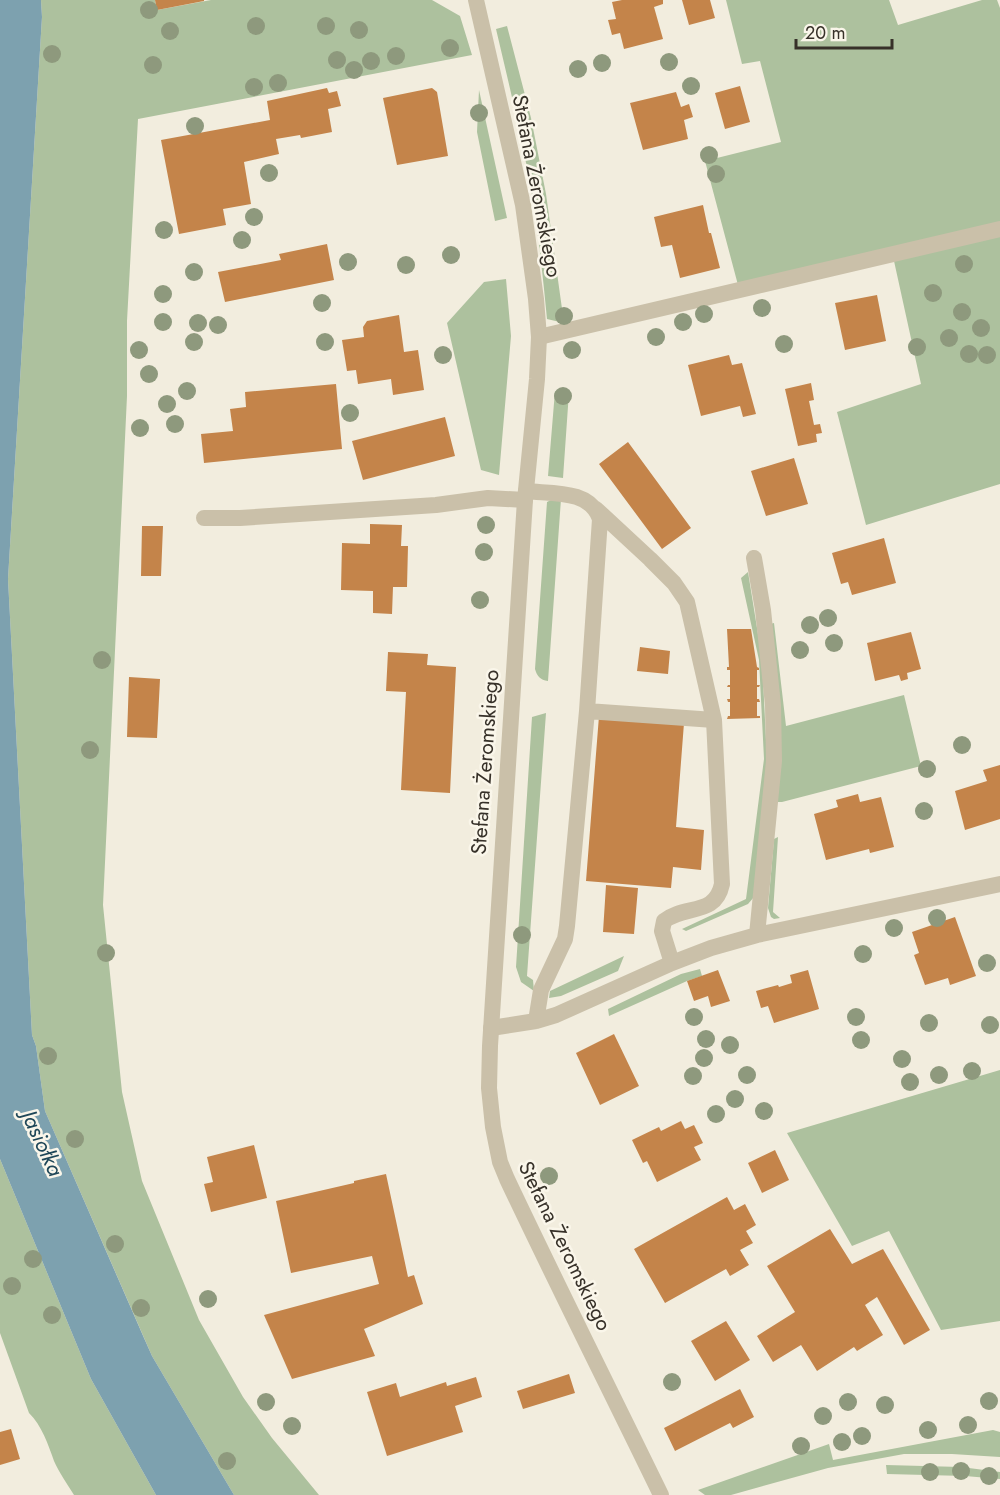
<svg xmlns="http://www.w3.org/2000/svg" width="1000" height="1495" font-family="Jost,sans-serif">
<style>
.green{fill:#adc19e}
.water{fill:#7da1af}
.building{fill:#c4844a}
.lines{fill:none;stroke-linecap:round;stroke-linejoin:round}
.service{stroke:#cac0a9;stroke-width:16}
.minor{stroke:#cac0a9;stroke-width:16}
.tree{fill:#8e997d}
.labels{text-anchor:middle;stroke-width:5;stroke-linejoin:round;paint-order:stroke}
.street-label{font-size:21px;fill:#373129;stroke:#faf6ea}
.water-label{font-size:22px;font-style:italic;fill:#1f4758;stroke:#faf6ea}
</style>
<rect width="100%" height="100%" fill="#f2edde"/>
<!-- green -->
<path class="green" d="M41 0H155L157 10 211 0H432L460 16 472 55 138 119 127 321V396L103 905 122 1092 142 1181 199 1320 243 1397 272 1438 319 1495H234L152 1356 45 1111 36 1046 32 1035 8 579 42 17Z
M726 0H889L898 25 982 0H997L1000 8V222L738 285 705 161 781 142 760 61 742 64Z
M507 26 531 118 546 194 564 323 547 319C543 278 539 237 532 196 523 140 509 85 496 29Z
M479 90 507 218 495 221 477 132Z
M1000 234V484L866 525 837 412 921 384 894 261Z
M506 279 511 336 499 475 481 470 447 323 484 282Z
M555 391 569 392 563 478 548 476Z
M553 499H561L548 681C540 680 537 676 535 669L547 502Z
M748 572 762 659 767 760 754 897 748 904 686 931 682 929 746 899 764 759 759 660 741 578Z
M774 623 786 726 904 695 921 766 782 802H776L770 624Z
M546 713 527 976 533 980 534 991 521 982 516 967 532 717Z
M778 837 773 912 780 918 774 919 771 917 768 908 774 839Z
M624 956 618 971 561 996 549 998 550 991Z
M700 969 702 976 687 981 609 1016 608 1009 681 974Z
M1000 1070V1321L941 1330 889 1231 852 1246 787 1133Z
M0 1159 91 1379 156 1495H74C67 1484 59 1472 54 1461 48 1444 42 1426 29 1413L0 1333Z
M993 1430 1000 1432V1457L952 1454H904L828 1468 731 1495H705L698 1490 829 1444 833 1460Z
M886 1465 961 1467 1000 1472V1479L965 1476 887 1474Z"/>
<!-- water -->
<path class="water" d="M0 0H41L42 17 8 579 32 1035 36 1046 45 1111 144 1338 152 1356 234 1495H156L91 1379 0 1159Z"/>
<!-- building -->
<path class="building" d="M155 0H204V1L157 10Z
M622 0H663V4L654 7 663 39 624 49 620 33 612 35 608 20 616 19 612 2Z
M682 0H710L715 18 689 25Z
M740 86 750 122 725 129 715 93Z
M327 88 329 93 337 91 341 106 328 109 332 132 301 138 300 135 276 139 279 154 244 162 251 204 223 209 226 225 179 234 161 140 270 120 267 101Z
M432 88 437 92 448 156 397 165 383 98Z
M676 92 681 107 689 104 693 117 684 120 688 139 643 150 630 103Z
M703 205 709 233H711L720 268 680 278 672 245 661 247 654 217Z
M327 244 334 280 225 302 218 272 281 260 279 254Z
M877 295 886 341 845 350 835 303Z
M399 315 404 352 418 350 424 390 393 395 391 379 358 384 356 370 347 371 342 340 364 337 363 327 367 321Z
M729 355 732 365 742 363 756 414 743 417 740 406 701 416 688 365Z
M811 383 814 400 809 401 814 425 820 424 822 433 816 434 817 442 798 446 785 389Z
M336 384 342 449 204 463 201 434 233 431 230 409 246 407 245 392Z
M445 417 455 456 363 480 352 441Z
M628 442 691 528 662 549 599 464Z
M794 458 808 504 766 516 751 471Z
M370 524 402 525 401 546H408L407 587H393L392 614 373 613V591L341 590 342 543 370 544Z
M142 526H163L161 576H141Z
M884 538 896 583 852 595 848 582 841 584 832 553Z
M727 629H751L757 667 759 668V670H757V685H760L759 687H757V699H759L760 702H757V716H760V718L727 719 728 716H730V702H728L727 699H730V687H727L728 685H730V670H727V667H729Z
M911 632 921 669 907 673 908 679 901 681 899 675 875 681 867 643Z
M640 647 670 651 668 674 637 671Z
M388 652 428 654 427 665 456 667 450 793 401 790 406 692 386 691Z
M129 677 160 679 157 738 127 737Z
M599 716 684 723 676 827 704 830 701 870 673 867 671 888 586 881Z
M1000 765V819L965 830 955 791 987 781 983 770Z
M858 794 860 802 881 797 894 847 870 853 869 849 826 860 814 814 838 807 836 800Z
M606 885 638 888 634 934 603 932Z
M955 917 976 976 950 985 948 978 925 985 914 955 919 953 912 932Z
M718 970 730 1001 711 1007 708 996 694 1001 687 981Z
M808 970 819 1009 774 1023 768 1006 761 1008 756 991 778 985 779 987 792 983 790 975Z
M614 1034 639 1086 600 1105 576 1053Z
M681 1121 685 1129 694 1125 703 1143 694 1147 701 1160 657 1182 647 1161 643 1163 632 1140 659 1127 661 1131Z
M254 1145 267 1198 211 1212 204 1184 213 1182 207 1157Z
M775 1150 789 1180 762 1193 748 1163Z
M386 1174 408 1277 414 1275 423 1304 364 1329 375 1356 292 1379 264 1315 379 1284 372 1256 291 1273 276 1201 354 1183V1181Z
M727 1197 734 1210 745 1204 756 1225 746 1231 753 1243 740 1250 749 1265 730 1276 726 1269 665 1303 634 1249Z
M830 1229 852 1264 883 1249 930 1330 904 1345 877 1297 865 1305 883 1335 857 1351 854 1347 817 1371 801 1345 773 1362 757 1336 795 1312 767 1266Z
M726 1321 750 1360 715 1381 691 1341Z
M569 1374 575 1393 523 1409 517 1391Z
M476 1377 482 1397 455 1406 463 1432 387 1456 367 1392 396 1383 400 1397 446 1382 447 1386Z
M740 1389 754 1417 733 1428 730 1423 675 1451 664 1428Z
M11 1429 20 1459 0 1465V1432Z"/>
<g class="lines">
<!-- service -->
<path class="service" d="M539 337 1000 229
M526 491C551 494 590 489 600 519L587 711
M596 509 650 559 674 583 687 602 714 720
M204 518H240L436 505 488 498 525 500
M754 558 763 610 773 705 774 761 757 935
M536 1021 541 990 565 939 567 926 587 711 714 720 722 884C715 917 685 904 664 921L662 931 672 963
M491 1028 536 1021 556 1015 672 963 711 948 757 935 1000 884"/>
<!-- minor -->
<path class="minor" d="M476 0 523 205 536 299 539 337 537 379 525 500 490 1046 489 1088 493 1127 500 1162 507 1179C557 1285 610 1390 661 1495"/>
</g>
<!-- trees -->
<g class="tree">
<circle cx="149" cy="10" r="9"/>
<circle cx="256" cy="26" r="9"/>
<circle cx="326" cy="26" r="9"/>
<circle cx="359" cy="30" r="9"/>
<circle cx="170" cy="31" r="9"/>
<circle cx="450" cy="48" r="9"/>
<circle cx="52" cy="54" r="9"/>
<circle cx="396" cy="56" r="9"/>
<circle cx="337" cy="60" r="9"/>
<circle cx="371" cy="61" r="9"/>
<circle cx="669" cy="62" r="9"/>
<circle cx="602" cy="63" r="9"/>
<circle cx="153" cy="65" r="9"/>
<circle cx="578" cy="69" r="9"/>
<circle cx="354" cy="70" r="9"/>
<circle cx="278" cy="83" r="9"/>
<circle cx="691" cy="86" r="9"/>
<circle cx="254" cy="87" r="9"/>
<circle cx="479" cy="113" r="9"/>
<circle cx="195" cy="126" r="9"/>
<circle cx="709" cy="155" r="9"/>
<circle cx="269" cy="173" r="9"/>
<circle cx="716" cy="174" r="9"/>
<circle cx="254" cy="217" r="9"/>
<circle cx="164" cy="230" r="9"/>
<circle cx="242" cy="240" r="9"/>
<circle cx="451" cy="255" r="9"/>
<circle cx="348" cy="262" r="9"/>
<circle cx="964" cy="264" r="9"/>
<circle cx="406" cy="265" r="9"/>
<circle cx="194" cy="272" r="9"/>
<circle cx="933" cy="293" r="9"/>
<circle cx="163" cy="294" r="9"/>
<circle cx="322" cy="303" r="9"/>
<circle cx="762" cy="308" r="9"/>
<circle cx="962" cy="312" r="9"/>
<circle cx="704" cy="314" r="9"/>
<circle cx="564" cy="316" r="9"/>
<circle cx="163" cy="322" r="9"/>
<circle cx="683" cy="322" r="9"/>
<circle cx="198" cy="323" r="9"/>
<circle cx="218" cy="325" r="9"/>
<circle cx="981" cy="328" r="9"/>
<circle cx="656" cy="337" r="9"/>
<circle cx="949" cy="338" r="9"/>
<circle cx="194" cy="342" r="9"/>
<circle cx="325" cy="342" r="9"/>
<circle cx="784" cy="344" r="9"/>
<circle cx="917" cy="347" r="9"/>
<circle cx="139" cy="350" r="9"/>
<circle cx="572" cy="350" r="9"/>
<circle cx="969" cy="354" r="9"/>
<circle cx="443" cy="355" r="9"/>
<circle cx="987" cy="355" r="9"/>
<circle cx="149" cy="374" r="9"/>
<circle cx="187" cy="391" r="9"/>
<circle cx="563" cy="396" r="9"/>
<circle cx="167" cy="404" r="9"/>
<circle cx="350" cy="413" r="9"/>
<circle cx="175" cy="424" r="9"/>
<circle cx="140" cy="428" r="9"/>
<circle cx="486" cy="525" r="9"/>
<circle cx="484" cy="552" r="9"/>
<circle cx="480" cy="600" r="9"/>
<circle cx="828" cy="618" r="9"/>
<circle cx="810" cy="625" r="9"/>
<circle cx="834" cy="643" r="9"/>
<circle cx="800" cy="650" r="9"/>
<circle cx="102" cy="660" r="9"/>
<circle cx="962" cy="745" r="9"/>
<circle cx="90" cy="750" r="9"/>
<circle cx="927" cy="769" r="9"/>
<circle cx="924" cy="811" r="9"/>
<circle cx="937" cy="918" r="9"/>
<circle cx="894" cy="928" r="9"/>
<circle cx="522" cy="935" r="9"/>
<circle cx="106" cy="953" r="9"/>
<circle cx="863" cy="954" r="9"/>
<circle cx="987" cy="963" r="9"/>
<circle cx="694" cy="1017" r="9"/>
<circle cx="856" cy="1017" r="9"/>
<circle cx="929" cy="1023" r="9"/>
<circle cx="990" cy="1025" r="9"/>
<circle cx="706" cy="1039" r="9"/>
<circle cx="861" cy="1040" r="9"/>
<circle cx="730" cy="1045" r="9"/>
<circle cx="48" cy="1056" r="9"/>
<circle cx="704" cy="1058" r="9"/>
<circle cx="902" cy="1059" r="9"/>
<circle cx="972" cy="1071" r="9"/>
<circle cx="747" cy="1075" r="9"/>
<circle cx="939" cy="1075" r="9"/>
<circle cx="693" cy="1076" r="9"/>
<circle cx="910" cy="1082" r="9"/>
<circle cx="735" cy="1099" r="9"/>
<circle cx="764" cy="1111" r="9"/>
<circle cx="716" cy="1114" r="9"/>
<circle cx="75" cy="1139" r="9"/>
<circle cx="549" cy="1176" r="9"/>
<circle cx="115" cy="1244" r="9"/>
<circle cx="33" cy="1259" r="9"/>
<circle cx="12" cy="1286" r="9"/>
<circle cx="208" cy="1299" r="9"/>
<circle cx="141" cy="1308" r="9"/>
<circle cx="52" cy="1315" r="9"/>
<circle cx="672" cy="1382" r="9"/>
<circle cx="989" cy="1401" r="9"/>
<circle cx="266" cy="1402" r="9"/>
<circle cx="848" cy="1402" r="9"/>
<circle cx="885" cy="1405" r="9"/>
<circle cx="823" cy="1416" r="9"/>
<circle cx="968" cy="1425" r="9"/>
<circle cx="292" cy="1426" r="9"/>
<circle cx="928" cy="1430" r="9"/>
<circle cx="862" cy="1436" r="9"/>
<circle cx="842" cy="1442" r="9"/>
<circle cx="801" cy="1446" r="9"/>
<circle cx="227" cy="1461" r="9"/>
<circle cx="961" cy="1471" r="9"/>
<circle cx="930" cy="1472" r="9"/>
<circle cx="989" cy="1476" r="9"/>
</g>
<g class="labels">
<!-- street labels -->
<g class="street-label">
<text transform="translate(537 186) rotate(79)" y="7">Stefana Żeromskiego</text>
<text transform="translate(485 762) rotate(-86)" y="7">Stefana Żeromskiego</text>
<text transform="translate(565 1246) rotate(64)" y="7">Stefana Żeromskiego</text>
</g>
<!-- water labels -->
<g class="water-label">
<text transform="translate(43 1143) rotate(65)" y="8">Jasiołka</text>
</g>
</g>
<!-- scale -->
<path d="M796 39v9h96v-9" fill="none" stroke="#373129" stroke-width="3"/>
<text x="805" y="39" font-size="18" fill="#373129" stroke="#faf6ea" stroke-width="4.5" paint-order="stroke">20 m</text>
</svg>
